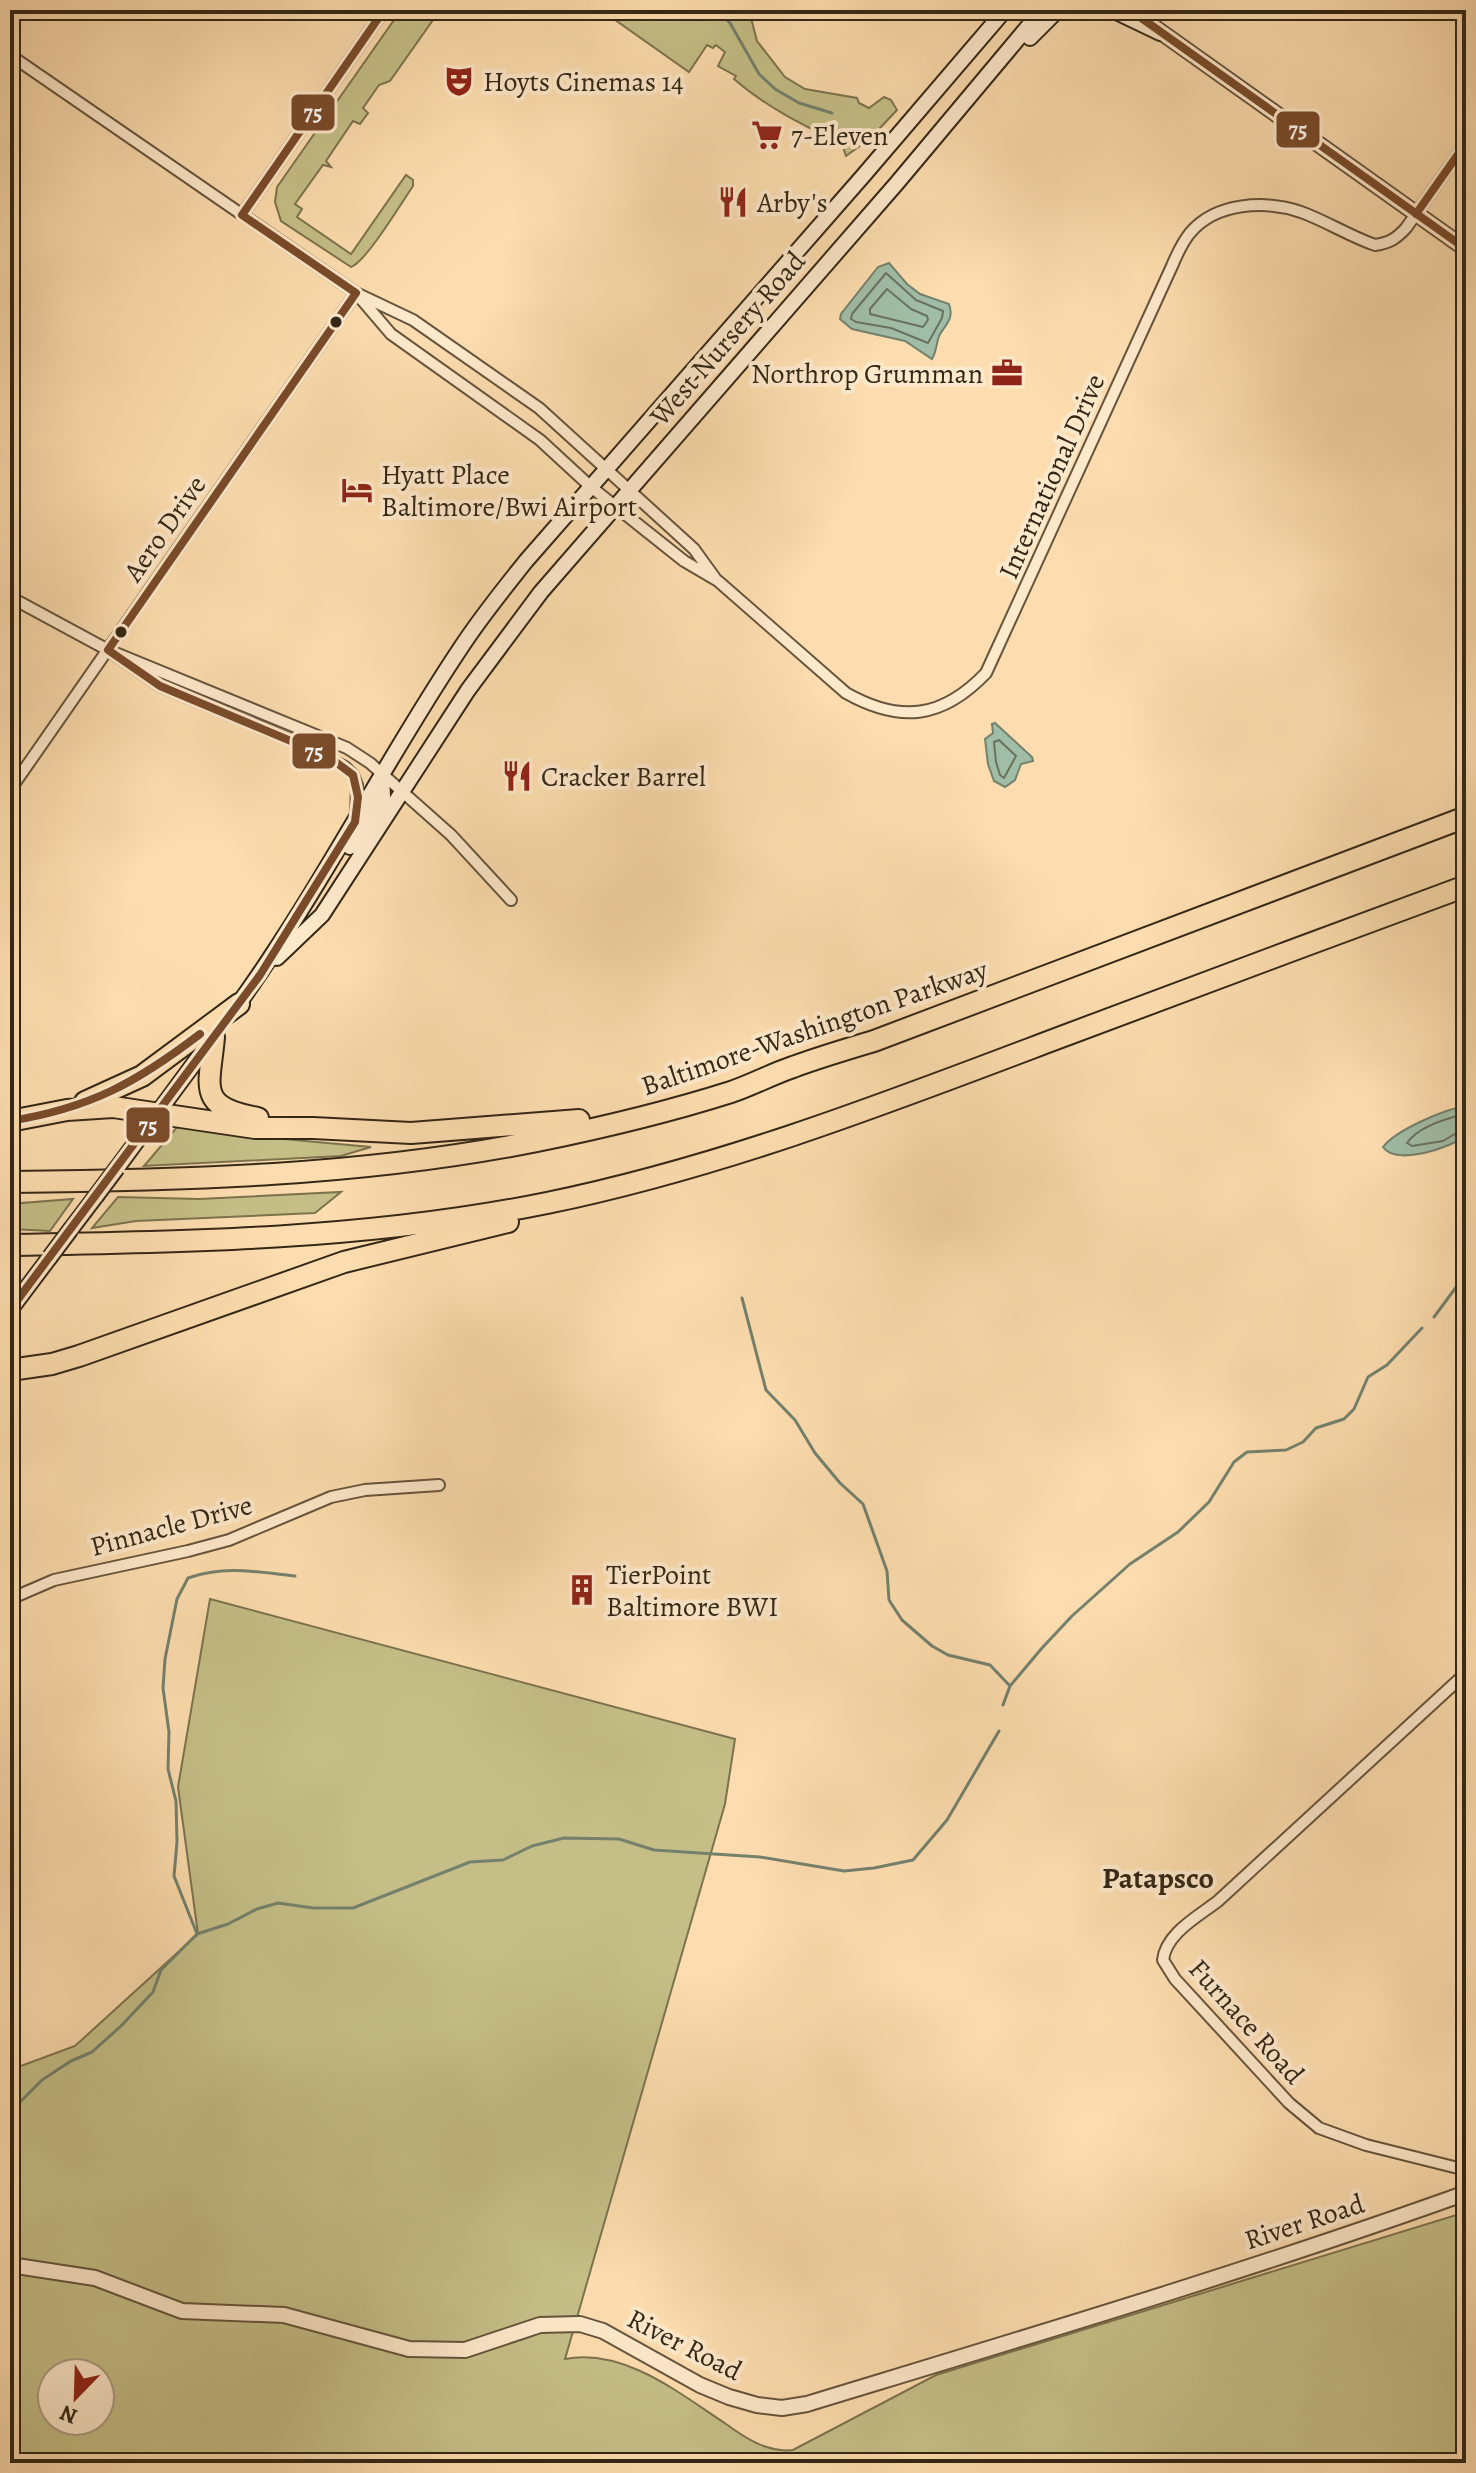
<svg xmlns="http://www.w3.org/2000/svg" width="1476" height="2473" font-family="Alegreya,serif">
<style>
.green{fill:#c5bf87;stroke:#7c734e;stroke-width:2;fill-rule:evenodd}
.water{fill:#a0bda7;stroke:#74816d;stroke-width:2}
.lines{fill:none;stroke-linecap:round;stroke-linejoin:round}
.shore{stroke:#6a725e;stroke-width:2}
.stream{stroke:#74816d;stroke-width:3}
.minor-casing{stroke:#66543c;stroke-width:14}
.tertiary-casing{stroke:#66543c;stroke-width:18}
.secondary-casing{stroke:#332716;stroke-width:18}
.motorway-casing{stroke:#332716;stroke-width:24}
.minor{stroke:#fee9cb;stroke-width:10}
.tertiary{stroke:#fee9cb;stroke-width:14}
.secondary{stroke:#fee9cb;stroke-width:14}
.motorway{stroke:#fdddaf;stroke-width:20}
.secondary-bridge-casing{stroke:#332716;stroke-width:18;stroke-linecap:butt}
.secondary-bridge{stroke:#fee9cb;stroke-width:14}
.bus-1-casing{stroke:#fee9cb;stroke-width:14}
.bus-1{stroke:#7a4b2a;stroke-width:8}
.bus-dot{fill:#332716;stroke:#fee9cb;stroke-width:3}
.labels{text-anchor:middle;stroke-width:8;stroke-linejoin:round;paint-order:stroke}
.poi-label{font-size:28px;fill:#332716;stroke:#fee9cb;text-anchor:start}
.street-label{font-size:28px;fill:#332716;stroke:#fee9cb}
.neighbourhood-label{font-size:30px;font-weight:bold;fill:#332716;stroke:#fee9cb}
.line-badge{stroke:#fee9cb;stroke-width:3}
.badge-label{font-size:22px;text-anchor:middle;font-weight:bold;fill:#fff}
</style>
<rect width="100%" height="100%" fill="#fdddaf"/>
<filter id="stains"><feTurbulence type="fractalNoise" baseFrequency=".0025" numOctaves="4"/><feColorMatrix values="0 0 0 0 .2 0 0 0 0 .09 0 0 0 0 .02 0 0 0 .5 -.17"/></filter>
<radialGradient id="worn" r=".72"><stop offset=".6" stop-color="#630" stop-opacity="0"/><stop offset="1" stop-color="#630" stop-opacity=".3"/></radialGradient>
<!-- green -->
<path class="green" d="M401 10H440L390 81 379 85 363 108 368 113 360 124 353 121 326 161 331 167 323 165 295 204 302 209 297 217 351 254 406 175 413 180V186C402 202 366 262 351 267L281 221 275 202 277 187Z
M601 10H749L757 41 785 77 805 89 857 98 859 103 869 108 884 97 891 100 897 110 879 129 869 131 861 145 846 156 842 144C803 125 766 107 734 79L736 76 718 66 725 52 716 45 713 48 707 45 689 72Z
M178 1126 251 1136 371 1147 341 1156 144 1166Z
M341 1192 315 1213 136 1221 92 1228 118 1197 199 1199Z
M73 1199 50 1231 10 1229V1204Z
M210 1599 735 1739 725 1804 565 2359C624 2348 679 2393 726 2424 745 2438 768 2453 793 2450L936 2375 1466 2212V2463H10V2070L75 2046 198 1934 178 1787ZM52 2373H100V2421H52Z"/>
<!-- water -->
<path class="water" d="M889 263 907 284 920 294 949 304C954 318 947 323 940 334 936 342 937 351 932 359L905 341 852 329 840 319 841 314 878 267Z
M995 723 1032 757 1033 761 1021 764 1015 780 1005 787 994 781 988 764 985 739 993 733 992 724Z
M1466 1106V1135C1452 1148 1395 1166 1383 1147 1396 1130 1445 1109 1466 1106Z"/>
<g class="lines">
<!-- shore -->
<path class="shore" d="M886 273 916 300 943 311 942 318 928 343 891 328 856 322 851 319 852 314Z
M887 289 911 309 927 316 928 320 923 327 870 314V309Z
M999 740 1016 756 1004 778 1000 775 996 762 994 742Z
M1466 1114C1448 1118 1418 1127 1407 1143L1412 1146 1443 1141 1460 1131 1466 1130"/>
<!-- stream -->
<path class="stream" d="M717 10 730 23 759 74 775 89 799 103 832 113
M742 1298 766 1390 795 1420 815 1453 840 1483 863 1504 887 1571 889 1600 902 1620 932 1646 948 1655 990 1665 1010 1686
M1434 1317 1457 1286V1266L1466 1258
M1003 1705 1010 1686 1042 1648 1072 1616 1130 1564 1178 1532 1209 1502 1234 1462 1247 1452 1286 1450 1303 1442 1316 1428 1344 1419 1354 1409 1368 1377 1387 1365 1422 1328
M197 1934 174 1876 177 1842 176 1801 168 1769 169 1732 163 1688 165 1659 177 1599 188 1578C224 1565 258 1572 295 1576
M10 2112 42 2080 71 2061 92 2052 121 2026 153 1992 161 1970 197 1934 228 1924 257 1909 278 1903 313 1908H353L470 1862 503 1860 532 1846 564 1838 619 1839 654 1850 760 1857 844 1871 874 1868 913 1860 947 1820 999 1731"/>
<defs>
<path id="minor" d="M10 55 356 293 413 320 539 408 694 549 715 578
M242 215 384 10
M356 293 391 334 540 440 591 487 684 561 718 581 846 693C901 724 943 718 986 673L1172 266C1177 254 1182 243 1190 233 1216 202 1265 200 1301 212 1326 221 1349 236 1375 245 1389 243 1396 239 1406 228L1466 143
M10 597 108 650 160 686 304 746 345 767 353 775 357 785 356 816
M108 650 347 748 370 763 451 835 511 900
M10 790 356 293
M10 1599 54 1580 188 1551 229 1540 331 1497 365 1490 439 1485
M1466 1673 1218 1901C1199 1916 1166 1933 1163 1960L1175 1979 1289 2103 1319 2128 1366 2145 1466 2170"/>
<path id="tertiary" d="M1130 10 1466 249
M10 2265 95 2278 182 2311 284 2315 409 2349 465 2350 540 2325 580 2324 603 2331 700 2385 729 2397 757 2405 782 2408 807 2404C1027 2337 1249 2271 1466 2193"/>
<path id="secondary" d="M1112 10 1160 33
M1030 38 1054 14 1062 10
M350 847 383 796 382 777
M277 958 322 915 468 690 541 592 897 183 1042 10
M234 1010C318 895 381 767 460 649 480 618 503 590 526 561L863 176 1005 10
M117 1168 212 1039
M71 1229 96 1196
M10 1310 50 1257"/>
<path id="motorway" d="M214 1037C210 1086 195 1107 258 1118
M85 1102 142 1076 239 1004
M10 1121 67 1110 113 1107 255 1128H313L411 1133 579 1120
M10 1182C187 1180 362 1176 537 1141 601 1128 668 1112 731 1092 752 1085 772 1074 793 1067 820 1057 847 1049 874 1041L1466 817
M10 1245C190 1242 370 1239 547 1203 722 1167 887 1103 1053 1040 1191 988 1328 937 1466 886
M10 1370 52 1364 79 1356 344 1262 508 1222"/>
</defs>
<!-- minor casing -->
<use href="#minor" class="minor-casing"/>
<!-- tertiary casing -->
<use href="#tertiary" class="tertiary-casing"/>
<!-- secondary casing -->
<use href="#secondary" class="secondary-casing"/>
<!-- motorway casing -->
<use href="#motorway" class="motorway-casing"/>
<!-- minor -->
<use href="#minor" class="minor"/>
<!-- tertiary -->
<use href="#tertiary" class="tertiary"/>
<!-- secondary -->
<use href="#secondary" class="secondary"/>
<!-- motorway -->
<use href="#motorway" class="motorway"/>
<defs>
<path id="secondary-bridge" d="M96 1196 117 1168
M50 1257 71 1229"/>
</defs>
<!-- secondary-bridge casing -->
<use href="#secondary-bridge" class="secondary-bridge-casing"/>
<!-- secondary-bridge -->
<use href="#secondary-bridge" class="secondary-bridge"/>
<defs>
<path id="bus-1" d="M1130 10 1466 249
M1416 214 1466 143
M242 215 384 10
M242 215 356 293
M108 650 356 293
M10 1121C90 1108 136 1083 200 1034
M10 1310 260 975 355 822 358 797 353 775 329 757 160 686 108 650"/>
</defs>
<!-- bus-1 casing -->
<use href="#bus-1" class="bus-1-casing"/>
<!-- bus-1 -->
<use href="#bus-1" class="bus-1"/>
</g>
<!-- icons -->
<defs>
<symbol id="theatre-bare" viewBox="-9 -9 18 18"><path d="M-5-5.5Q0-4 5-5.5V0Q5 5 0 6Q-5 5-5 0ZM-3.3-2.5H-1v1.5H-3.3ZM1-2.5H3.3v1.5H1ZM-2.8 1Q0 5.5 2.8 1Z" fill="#8f2418" stroke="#fee9cb" stroke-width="2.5" paint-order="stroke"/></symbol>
<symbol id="supermarket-bare" viewBox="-9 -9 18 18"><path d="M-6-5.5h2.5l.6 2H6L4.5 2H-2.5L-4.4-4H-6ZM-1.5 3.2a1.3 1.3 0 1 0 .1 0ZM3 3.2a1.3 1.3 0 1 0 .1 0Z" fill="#8f2418" stroke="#fee9cb" stroke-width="2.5" paint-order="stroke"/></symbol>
<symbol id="restaurant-bare" viewBox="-9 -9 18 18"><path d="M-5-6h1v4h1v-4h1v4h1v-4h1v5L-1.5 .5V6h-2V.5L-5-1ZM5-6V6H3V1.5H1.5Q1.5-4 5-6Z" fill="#8f2418" stroke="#fee9cb" stroke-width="2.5" paint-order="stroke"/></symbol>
<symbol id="office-bare" viewBox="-9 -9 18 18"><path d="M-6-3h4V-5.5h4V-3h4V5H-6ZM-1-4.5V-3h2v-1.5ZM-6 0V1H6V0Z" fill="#8f2418" stroke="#fee9cb" stroke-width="2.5" paint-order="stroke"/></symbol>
<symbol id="hotel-bare" viewBox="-9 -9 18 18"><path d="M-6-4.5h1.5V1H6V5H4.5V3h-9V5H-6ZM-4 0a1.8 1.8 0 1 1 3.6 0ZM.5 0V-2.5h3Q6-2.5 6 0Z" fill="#8f2418" stroke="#fee9cb" stroke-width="2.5" paint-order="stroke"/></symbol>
<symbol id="building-bare" viewBox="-9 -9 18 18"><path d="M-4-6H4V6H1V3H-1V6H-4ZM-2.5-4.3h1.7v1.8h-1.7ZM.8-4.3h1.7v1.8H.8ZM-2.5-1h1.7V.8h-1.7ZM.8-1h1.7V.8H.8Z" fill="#8f2418" stroke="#fee9cb" stroke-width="2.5" paint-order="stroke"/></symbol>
</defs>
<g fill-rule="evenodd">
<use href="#theatre-bare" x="437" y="59" width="44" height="44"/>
<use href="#supermarket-bare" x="745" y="113" width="44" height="44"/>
<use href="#restaurant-bare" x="711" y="180" width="44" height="44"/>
<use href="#office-bare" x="985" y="351" width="44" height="44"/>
<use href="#hotel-bare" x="335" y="468" width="44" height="44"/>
<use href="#restaurant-bare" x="495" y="754" width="44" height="44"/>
<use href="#building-bare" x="560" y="1568" width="44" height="44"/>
</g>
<!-- markers -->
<g class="bus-dot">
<circle cx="336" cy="322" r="7"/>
<circle cx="121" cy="632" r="7"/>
</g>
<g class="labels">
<!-- poi labels -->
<g class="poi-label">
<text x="483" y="91">Hoyts Cinemas 14</text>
<text x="791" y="145">7-Eleven</text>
<text x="757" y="212">Arby's</text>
<text x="983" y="383" text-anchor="end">Northrop Grumman</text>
<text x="381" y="484">Hyatt Place<tspan x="381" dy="32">Baltimore/Bwi Airport</tspan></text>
<text x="541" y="786">Cracker Barrel</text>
<text x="606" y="1584">TierPoint<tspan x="606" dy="32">Baltimore BWI</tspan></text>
</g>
<!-- street labels -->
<g class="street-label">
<text transform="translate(727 338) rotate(-49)" y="10">West Nursery Road</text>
<text transform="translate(1051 476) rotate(-66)" y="10">International Drive</text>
<text transform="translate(164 528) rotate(-55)" y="10">Aero Drive</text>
<text transform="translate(814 1027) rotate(-19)" y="10">Baltimore-Washington Parkway</text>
<text transform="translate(171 1525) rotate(-15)" y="10">Pinnacle Drive</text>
<text transform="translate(1247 2021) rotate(48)" y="10">Furnace Road</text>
<text transform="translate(1304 2221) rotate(-18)" y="10">River Road</text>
<text transform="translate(685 2344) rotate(27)" y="10">River Road</text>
</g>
<!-- neighbourhood labels -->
<g class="neighbourhood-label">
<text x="1158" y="1888">Patapsco</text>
</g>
</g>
<g class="line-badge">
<rect x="290" y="93" width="46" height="39" rx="8" fill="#7a4b2a"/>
<rect x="1275" y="110" width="46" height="39" rx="8" fill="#7a4b2a"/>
<rect x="291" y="732" width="46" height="38" rx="8" fill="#7a4b2a"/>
<rect x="125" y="1106" width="46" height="38" rx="8" fill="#7a4b2a"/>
</g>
<g class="badge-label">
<text x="313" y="120">75</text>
<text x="1298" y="137">75</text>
<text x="314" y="759">75</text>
<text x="148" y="1133">75</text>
</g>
<!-- margin -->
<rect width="1476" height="2473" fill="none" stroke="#fdddaf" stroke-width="40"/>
<rect x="12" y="12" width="1452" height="2449" fill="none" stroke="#332716" stroke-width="4"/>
<rect x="20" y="20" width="1436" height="2433" fill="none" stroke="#332716" stroke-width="2"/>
<!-- north arrow -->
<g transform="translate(76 2397) rotate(203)"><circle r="38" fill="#fee9cb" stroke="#ad9b83" stroke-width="2"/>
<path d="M0-6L14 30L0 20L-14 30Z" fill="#8f2418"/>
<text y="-12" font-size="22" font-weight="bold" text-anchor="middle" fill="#332716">N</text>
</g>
<rect width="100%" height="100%" filter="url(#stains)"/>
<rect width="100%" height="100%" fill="url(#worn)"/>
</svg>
